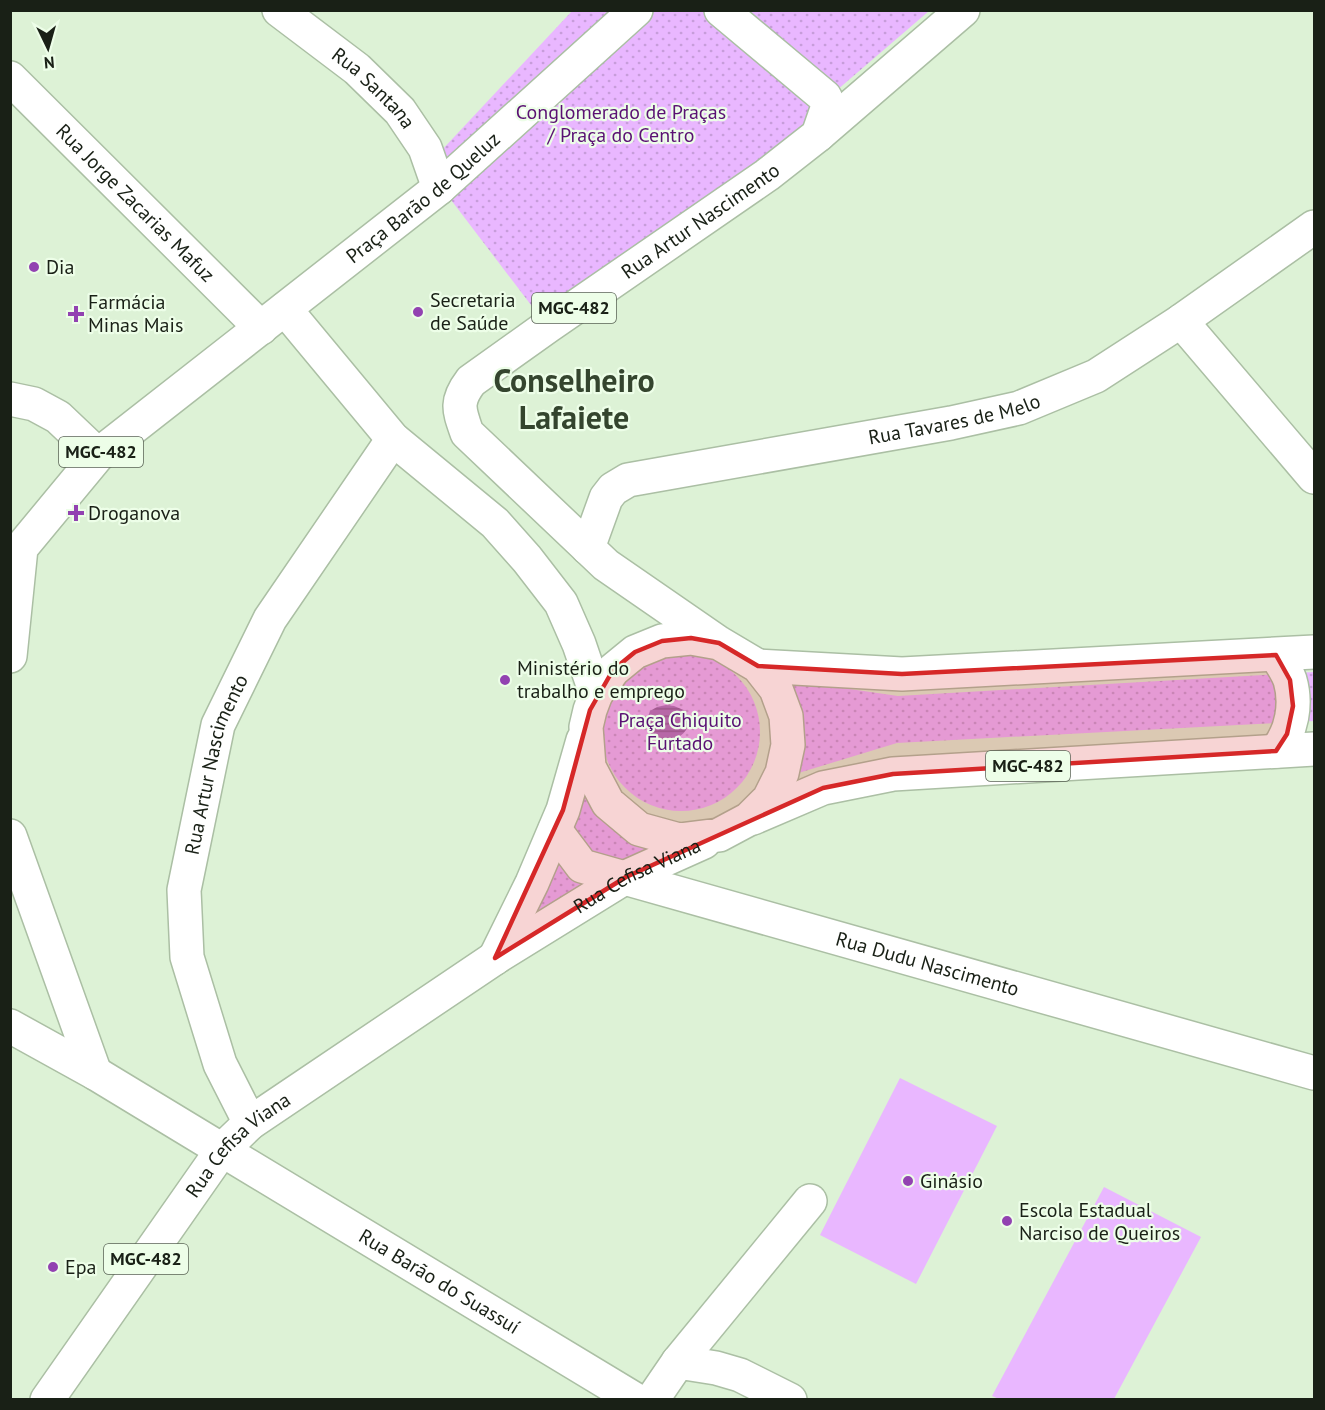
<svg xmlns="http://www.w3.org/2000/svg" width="1325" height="1410" font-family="'PT Sans',sans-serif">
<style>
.grass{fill:url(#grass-dots)}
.pitch{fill:#e9b7ff}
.water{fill:url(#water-rules)}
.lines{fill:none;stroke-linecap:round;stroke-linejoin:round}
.minor-casing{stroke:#abbfa4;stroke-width:36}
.major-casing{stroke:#abbfa4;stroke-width:36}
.highway-casing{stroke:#abbfa4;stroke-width:36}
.minor{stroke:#fff;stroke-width:33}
.major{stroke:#fff;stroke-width:33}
.highway{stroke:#fff;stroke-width:33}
.marked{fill:#d62828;fill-opacity:0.2;stroke:#d62828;stroke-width:4.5;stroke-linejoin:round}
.poi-dot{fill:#9242b1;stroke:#edfee8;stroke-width:2}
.labels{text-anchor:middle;stroke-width:4.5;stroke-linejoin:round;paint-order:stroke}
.shield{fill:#edfee8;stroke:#596355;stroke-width:1.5}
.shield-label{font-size:18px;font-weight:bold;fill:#192016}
.street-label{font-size:20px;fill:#192016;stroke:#edfee8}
.park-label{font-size:20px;fill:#5a1173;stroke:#edfee8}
.poi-label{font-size:20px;fill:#192016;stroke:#edfee8;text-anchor:start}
.town-label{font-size:32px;font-weight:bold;fill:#34452e;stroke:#edfee8}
</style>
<defs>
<pattern id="grass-dots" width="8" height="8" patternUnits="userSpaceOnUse" patternTransform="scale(1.5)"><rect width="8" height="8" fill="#e9b7ff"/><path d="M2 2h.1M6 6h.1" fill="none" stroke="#c79dda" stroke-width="1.8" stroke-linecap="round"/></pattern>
<pattern id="water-rules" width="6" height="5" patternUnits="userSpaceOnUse" patternTransform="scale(1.5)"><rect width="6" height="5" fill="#af78c7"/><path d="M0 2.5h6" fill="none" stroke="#8e62a1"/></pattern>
</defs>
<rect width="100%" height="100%" fill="#ddf2d6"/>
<!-- grass -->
<path class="grass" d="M572 11H929L808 115 814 122 553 334 426 167Z
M602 732a79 79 0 1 1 158 0a79 79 0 1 1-158 0Z
M1314 672V721L897 743 782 778 774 678 898 696Z
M586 768 662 841 506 942Z"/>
<!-- pitch -->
<path class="pitch" d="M900 1078 997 1126 916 1284 820 1235Z
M1104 1187 1201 1237 1114 1399H999L992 1396Z"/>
<!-- water -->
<path class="water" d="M666 705 674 706 686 711 690 723C682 741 668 744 651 734L646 722 650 711 657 707Z"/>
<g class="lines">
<defs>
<g id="minor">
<path id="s1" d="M279 10 357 69 400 111 425 148 439 188"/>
<path id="s2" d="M10 78 261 328"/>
<path d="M818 135 963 10"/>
<path d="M285 309 393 439 495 523 527 559 561 603 579 644 596 694"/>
<path d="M1181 321 1314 477"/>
<path d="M10 399 34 404 58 417 98 455"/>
<path id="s3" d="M588 548 606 498 613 489 628 480 951 423 1019 408 1096 376 1181 321 1314 227"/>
<path id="s4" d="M555 830 582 866 1314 1073"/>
<path d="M10 836 95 1073"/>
<path d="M10 1026 95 1073 222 1150"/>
<path id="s5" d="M250 1123 220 1064 187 957 184 890 218 725 270 619 393 439"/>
<path d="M678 1362 810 1201"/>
<path d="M652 1400 678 1362 716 1368 740 1375 790 1400"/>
</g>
<g id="major">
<path id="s6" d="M222 1150 636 1400"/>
</g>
<g id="highway">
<path id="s7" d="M719 643 691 638 662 641 635 652 613 670 596 694 590 710 586 727 589 767 608 803 639 829 679 840 719 835 749 819 769 799 782 773 788 745 786 716 776 689 758 666 719 643 606 565 467 433C459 410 455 402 471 381L548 326 767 175 818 135 827 109V102L825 97 721 10"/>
<path id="s8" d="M10 656 21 548 98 455 439 188 636 10"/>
<path d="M758 666 902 674 1314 652"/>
<path d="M1276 751C1292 732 1297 704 1290 680 1287 671 1281 663 1276 655"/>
<path d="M753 818 823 788 893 774 1314 749"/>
<path d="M495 958 532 883 563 810 583 740"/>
<path id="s9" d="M47 1400 222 1150 250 1123 495 958 626 877 704 842"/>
</g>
</defs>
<!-- minor casing -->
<use href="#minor" class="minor-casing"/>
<!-- major casing -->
<use href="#major" class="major-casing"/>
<!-- highway casing -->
<use href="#highway" class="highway-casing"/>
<!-- minor -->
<use href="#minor" class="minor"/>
<!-- major -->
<use href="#major" class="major"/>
<!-- highway -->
<use href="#highway" class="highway"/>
</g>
<!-- marked area -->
<path class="marked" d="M691 638 719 643 758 666 902 674 1276 655 1290 680 1293 706 1287 734 1276 751 893 774 823 788 626 877 495 958 563 810 590 710 613 670 635 652 662 641Z"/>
<!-- markers -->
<g class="poi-dot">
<circle cx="34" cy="267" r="6"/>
<circle cx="418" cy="312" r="6"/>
<path d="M73 305h6v6h6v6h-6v6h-6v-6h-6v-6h6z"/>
<path d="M73 504h6v6h6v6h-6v6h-6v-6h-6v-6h6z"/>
<circle cx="505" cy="680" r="6"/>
<circle cx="908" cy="1181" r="6"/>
<circle cx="1007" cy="1221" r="6"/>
<circle cx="53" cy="1267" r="6"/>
</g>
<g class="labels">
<!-- shield labels -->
<g class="shield">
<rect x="532" y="293" width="84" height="30" rx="4.5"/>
<rect x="59" y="437" width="84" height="30" rx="4.5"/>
<rect x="986" y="751" width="84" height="30" rx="4.5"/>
<rect x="104" y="1244" width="84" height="30" rx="4.5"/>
</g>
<g class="shield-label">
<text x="574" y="314">MGC-482</text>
<text x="101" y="458">MGC-482</text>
<text x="1028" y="772">MGC-482</text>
<text x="146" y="1265">MGC-482</text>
</g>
<!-- street labels -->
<g class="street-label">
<text dy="7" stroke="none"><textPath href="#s1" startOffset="123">Rua Santana</textPath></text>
<text dy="7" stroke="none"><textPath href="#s8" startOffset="644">Praça Barão de Queluz</textPath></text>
<text dy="7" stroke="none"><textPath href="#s2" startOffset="177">Rua Jorge Zacarias Mafuz</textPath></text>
<text dy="7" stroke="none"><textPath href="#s7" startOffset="1299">Rua Artur Nascimento</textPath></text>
<text dy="7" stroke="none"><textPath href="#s3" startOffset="414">Rua Tavares de Melo</textPath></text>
<text dy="7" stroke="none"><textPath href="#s5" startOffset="375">Rua Artur Nascimento</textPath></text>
<text dy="7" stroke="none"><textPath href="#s9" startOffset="804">Rua Cefisa Viana</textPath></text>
<text dy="7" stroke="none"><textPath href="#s4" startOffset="404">Rua Dudu Nascimento</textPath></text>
<text dy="7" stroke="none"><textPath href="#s9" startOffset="320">Rua Cefisa Viana</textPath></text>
<text dy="7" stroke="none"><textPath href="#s6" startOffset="254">Rua Barão do Suassuí</textPath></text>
</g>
<!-- park labels -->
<g class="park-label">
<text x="621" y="119">Conglomerado de Praças<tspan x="621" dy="23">/ Praça do Centro</tspan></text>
<text x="680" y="727">Praça Chiquito<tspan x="680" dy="23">Furtado</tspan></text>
</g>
<!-- poi labels -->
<g class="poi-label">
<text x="46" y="274">Dia</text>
<text x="430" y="307">Secretaria<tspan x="430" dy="23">de Saúde</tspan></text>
<text x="88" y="309">Farmácia<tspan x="88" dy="23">Minas Mais</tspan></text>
<text x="88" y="520">Droganova</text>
<text x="517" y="675">Ministério do<tspan x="517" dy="23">trabalho e emprego</tspan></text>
<text x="920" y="1188">Ginásio</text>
<text x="1019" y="1217">Escola Estadual<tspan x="1019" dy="23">Narciso de Queiros</tspan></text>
<text x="65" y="1274">Epa</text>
</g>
<!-- town labels -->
<g class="town-label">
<text x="574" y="392">Conselheiro<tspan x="574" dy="37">Lafaiete</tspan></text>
</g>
</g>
<!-- border -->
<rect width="1325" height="1410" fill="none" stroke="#192016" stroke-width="24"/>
<!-- north arrow -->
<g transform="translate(48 48) rotate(175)" stroke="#edfee8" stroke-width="4.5" paint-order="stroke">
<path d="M0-4.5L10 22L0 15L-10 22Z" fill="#192016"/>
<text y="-9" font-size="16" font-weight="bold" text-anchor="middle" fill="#192016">N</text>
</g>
</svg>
